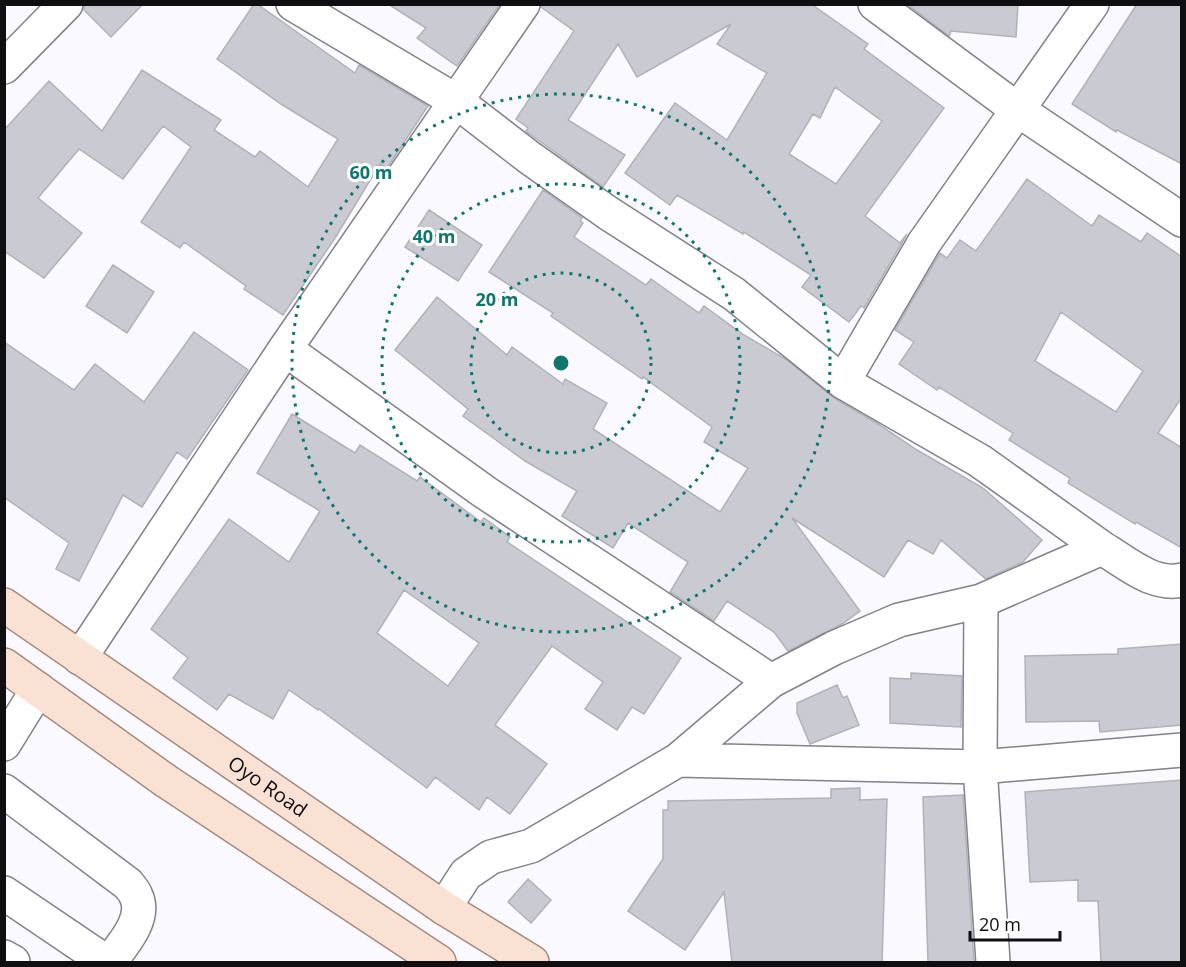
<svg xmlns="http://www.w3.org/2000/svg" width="1186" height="967" font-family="'Open Sans',sans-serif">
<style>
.building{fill:#cacad3;stroke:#b0b1b9;stroke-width:1.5;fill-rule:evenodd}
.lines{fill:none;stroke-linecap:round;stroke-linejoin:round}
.minor-casing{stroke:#81828a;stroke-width:36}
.major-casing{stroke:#a48b7c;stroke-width:36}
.minor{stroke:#fff;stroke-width:33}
.major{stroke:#f9e2d3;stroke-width:33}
.ring{fill:none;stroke:#0f766e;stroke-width:3;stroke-dasharray:3 6}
.labels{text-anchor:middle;stroke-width:6;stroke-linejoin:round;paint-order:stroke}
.street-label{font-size:20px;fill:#0f0f12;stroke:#fff}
.centre{fill:#0f766e;stroke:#fff;stroke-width:3}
.ring-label{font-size:18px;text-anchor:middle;font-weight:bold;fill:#0f766e;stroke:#fff;stroke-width:6;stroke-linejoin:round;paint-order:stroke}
</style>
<rect width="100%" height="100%" fill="#f9f9ff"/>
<!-- building -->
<path class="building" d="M84 4H143L111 37 84 10Z
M254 4H257L355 73 359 65 428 106 387 168 380 164 335 238 283 315 244 289 246 286 184 242 180 248 141 222 191 147 163 126 123 179 79 149 38 198 82 233 44 278 4 251V130L49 81 102 131 142 70 221 120 214 130 255 157 260 151 308 187 338 139 281 104 217 59Z
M388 4H500L457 66 417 38 426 28Z
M542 4H811L868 44 864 49 944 108 865 216 900 243 907 234 864 308 861 306 849 322 802 287 811 275 744 232 743 234 677 195 670 205 625 173 675 103 727 140 767 73 717 44 731 24 637 77 618 44 568 120 625 155 603 187 526 131 528 128 516 119 574 31 541 7ZM835 87 882 121 836 184 789 154 813 114 820 118Z
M907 4H1018L1016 37 951 31 949 36Z
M1137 4H1182V164L1117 130 1116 132 1072 104Z
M1027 179 1092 226 1099 215 1141 242 1147 233 1182 257V397L1158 433 1182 448V548L1136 522 1135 524 1068 483 1070 478 1009 440 1013 433 939 387 937 390 899 364 914 342 895 330 940 253 947 258 960 240 976 251ZM1061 312 1143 371 1116 412 1035 361Z
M543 190 582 218 580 221 583 223 574 237 646 285 651 279 699 313 704 306 744 335 787 360 834 398 878 424 917 450 983 488 1042 540 1023 562 986 579 941 540 933 554 908 540 884 577 792 518 860 611 842 624 788 651 774 632 727 601 714 621 670 592 688 562 628 523 613 548 562 516 577 491 525 461 463 416 468 409 395 350 437 297 507 355 512 347 563 384 565 379 607 403 593 429 720 512 748 468 704 442 712 427 643 377 642 379 551 316 553 313 489 272Z
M429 210 482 245 458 281 405 247Z
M113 265 154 292 127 333 86 306Z
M194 332 248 370 187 459 177 452 142 507 123 495 79 581 56 569 69 543 4 497V342L74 390 95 364 144 402Z
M292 414 355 453 360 445 417 481 420 477 481 522 484 518 510 537 507 542 681 658 644 714 632 707 617 730 585 709 603 682 552 646 495 725 547 764 510 814 487 797 479 810 435 777 427 788 319 709 318 710 289 690 273 719 229 694 217 710 173 678 188 658 151 629 229 519 289 562 320 511 257 473ZM404 590 479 643 448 686 377 633Z
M1182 644V725L1100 732 1099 721 1026 722 1025 656 1118 654V649Z
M911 673 962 676 961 727 890 723V678L911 679Z
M837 685 843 698 847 696 859 725 810 744 797 713V703Z
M1182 780V963H1101L1098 901H1078V880L1030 882 1025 792Z
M860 788V800L887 799 882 963H732L724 892 685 950 628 911 663 859V810H668V801L831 798V789Z
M963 795 974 963H928L923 797Z
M528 879 551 900 531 923 508 902Z"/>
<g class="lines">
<defs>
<path id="minor" d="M293 4 456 101 530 158 608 213 734 294 843 382 980 461 1102 548
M875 4 1018 110 1182 220
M4 67 66 4
M285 349 486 493 771 681
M843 382 924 243 1092 4
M981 601 980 767 993 962
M80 658 285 349 523 4
M4 744 38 689
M678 760 980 767 1182 750
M4 791 128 884C131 888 135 892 136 896 147 919 122 945 110 962
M4 893 106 962
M444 908 466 874 491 857 531 846 678 760 771 681 834 648 899 620 981 601 1102 548C1126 562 1153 587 1182 580
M4 957 13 962"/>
<g id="major">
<path id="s1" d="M4 605 444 908 532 962"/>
<path d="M4 665 166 781 439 962"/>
</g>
</defs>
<!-- minor casing -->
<use href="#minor" class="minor-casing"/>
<!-- major casing -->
<use href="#major" class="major-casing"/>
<!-- minor -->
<use href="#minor" class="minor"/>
<!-- major -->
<use href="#major" class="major"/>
</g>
<!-- distance rings -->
<g class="ring">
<circle cx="561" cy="363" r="90"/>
<circle cx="561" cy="363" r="179"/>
<circle cx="561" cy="363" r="269"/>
</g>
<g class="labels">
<!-- street labels -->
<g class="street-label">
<text dy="7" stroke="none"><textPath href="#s1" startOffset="320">Oyo Road</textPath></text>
</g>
</g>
<circle cx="561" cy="363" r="9" class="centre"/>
<g class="ring-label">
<text x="371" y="179">60 m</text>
<text x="434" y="243">40 m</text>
<text x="497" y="306">20 m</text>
</g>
<!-- border -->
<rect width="1186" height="967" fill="none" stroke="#0f0f12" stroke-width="12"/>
<!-- scale -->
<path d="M970 931v9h90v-9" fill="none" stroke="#0f0f12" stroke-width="3"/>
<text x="979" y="931" font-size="18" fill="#0f0f12" stroke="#ffffff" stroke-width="4.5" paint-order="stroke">20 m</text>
</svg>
